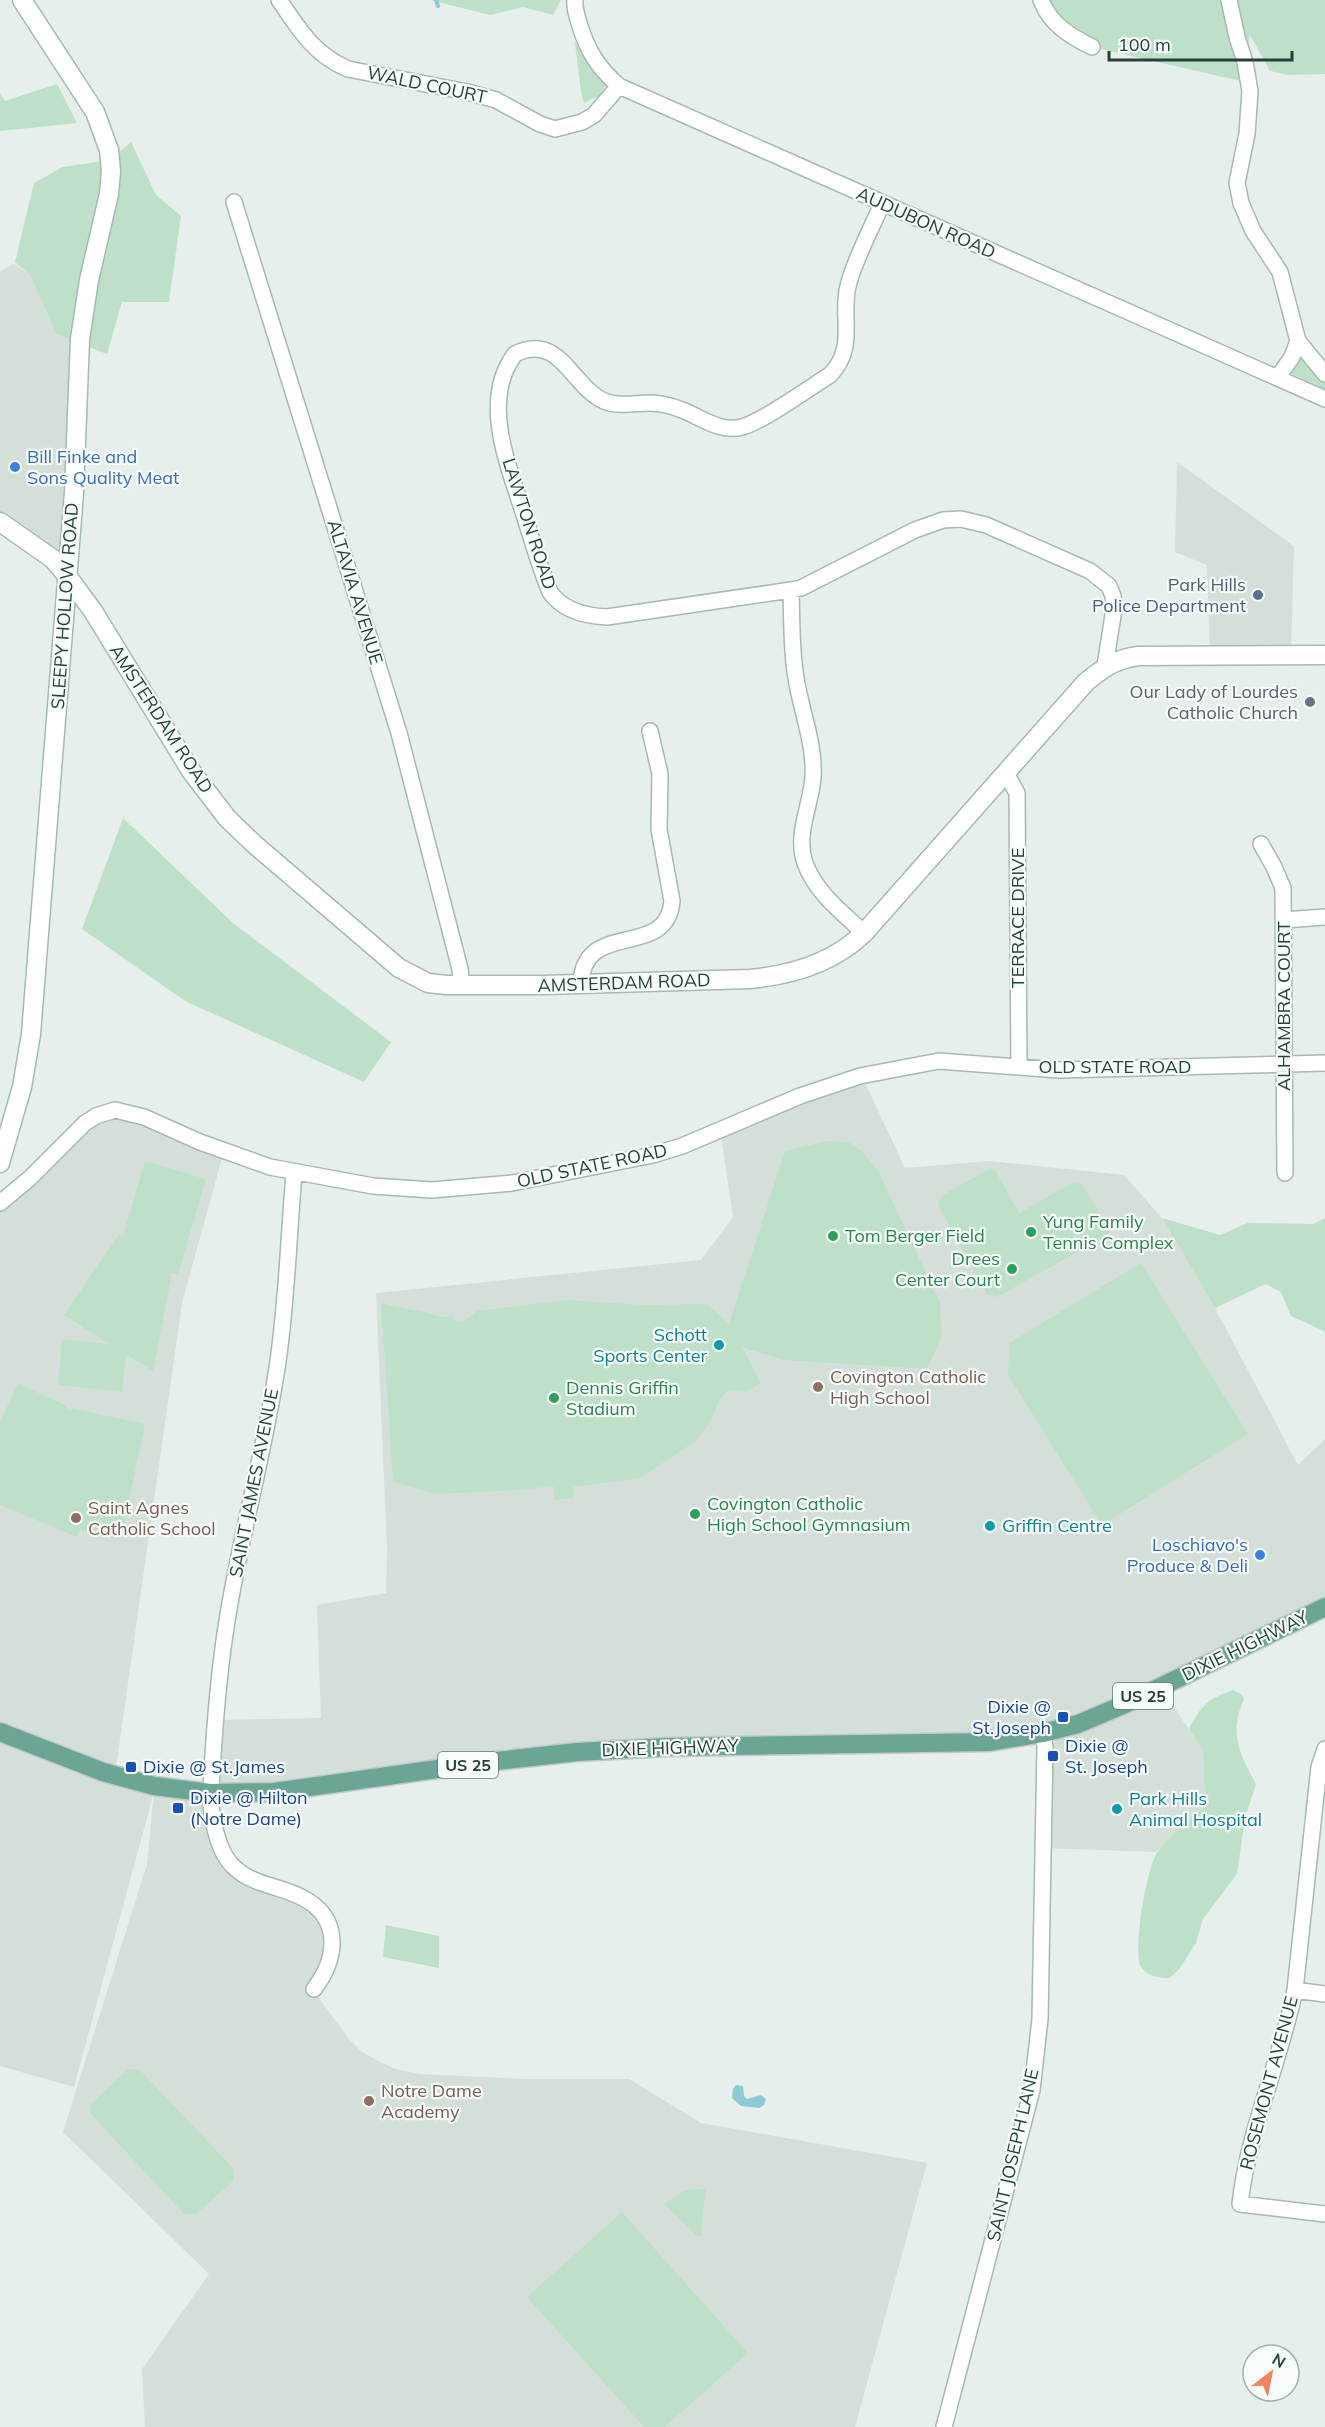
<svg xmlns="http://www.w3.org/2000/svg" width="1325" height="2427" font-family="Mulish,sans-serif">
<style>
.built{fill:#d4dfda}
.green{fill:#bfe0c8}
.water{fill:#8ec9d4}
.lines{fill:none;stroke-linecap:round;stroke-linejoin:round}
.stream{stroke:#8ec9d4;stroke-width:4}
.minor-casing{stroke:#a8b8b2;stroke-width:18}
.tertiary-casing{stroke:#a8b8b2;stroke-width:21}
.secondary-casing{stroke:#a4bbb3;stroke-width:21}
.primary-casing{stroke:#c2cac8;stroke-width:21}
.minor{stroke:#fff;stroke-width:15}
.tertiary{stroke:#fff;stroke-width:18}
.secondary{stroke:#fff;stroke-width:18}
.primary{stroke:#6aa596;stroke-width:18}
.shop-dot{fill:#3f7fe0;stroke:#f7fbf9;stroke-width:2}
.service-dot{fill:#5c6f8a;stroke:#f7fbf9;stroke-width:2}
.worship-dot{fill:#6b7280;stroke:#f7fbf9;stroke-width:2}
.leisure-dot{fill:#2e9e5b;stroke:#f7fbf9;stroke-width:2}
.culture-dot{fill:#0f9aa8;stroke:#f7fbf9;stroke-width:2}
.education-dot{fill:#8d6e63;stroke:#f7fbf9;stroke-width:2}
.transit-dot{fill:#1a4fb4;stroke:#f7fbf9;stroke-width:2}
.labels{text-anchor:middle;stroke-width:4.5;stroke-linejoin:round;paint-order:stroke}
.shield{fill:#f7fbf9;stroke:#637a73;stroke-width:1.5}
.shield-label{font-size:16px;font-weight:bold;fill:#24423a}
.street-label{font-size:18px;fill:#24423a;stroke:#f7fbf9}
.shop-label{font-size:18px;fill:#366cbe;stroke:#f7fbf9;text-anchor:start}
.service-label{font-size:18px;fill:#4e5e75;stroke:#f7fbf9;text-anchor:end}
.worship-label{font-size:18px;fill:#5b616d;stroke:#f7fbf9;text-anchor:end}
.leisure-label{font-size:18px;fill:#27864d;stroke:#f7fbf9;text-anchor:start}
.culture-label{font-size:18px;fill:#0d838f;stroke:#f7fbf9;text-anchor:start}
.education-label{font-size:18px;fill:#785e54;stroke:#f7fbf9;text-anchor:start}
.transit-label{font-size:18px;fill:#164399;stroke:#f7fbf9;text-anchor:start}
</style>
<rect width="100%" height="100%" fill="#e6efeb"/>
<!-- built -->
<path class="built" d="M14 264 31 275 56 334 80 343 68 577 0 522V271Z
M1177 462 1294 546 1291 655H1210L1207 565 1175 552Z
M865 1083 905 1168 989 1161 1124 1175 1162 1218 1215 1308 1298 1465 1325 1439V1607L1161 1687 1203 1751 1205 1806 1156 1852 1043 1848V1733L668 1747 211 1793 229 1862 303 1898 332 1935 316 1994 349 2039 361 2051 380 2062 396 2069 420 2074 525 2079H629L701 2123 927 2163 855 2427H145L142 2369 209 2274 63 2132 147 1864 154 1792 74 2087 0 2066V1203L105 1112 224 1151 182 1303 115 1775 210 1793 216 1720 321 1718 317 1605 386 1593 387 1548 376 1293 701 1260 733 1217 721 1136 803 1103Z"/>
<!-- green -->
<path class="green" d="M430 0H561L553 15 523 7 490 15Z
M1041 0H1325V74L1289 75 1270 71 1250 35 1245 62 1249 83 1092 47Z
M574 41 607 83 599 96 584 103C578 83 579 62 574 41Z
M57 84 77 123 0 131V93L5 101Z
M131 142 156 195 181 216 169 302H122L107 354 56 334 31 276 15 262 34 183 63 167 110 160Z
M1303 358 1325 379V390L1292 374V369L1297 360Z
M123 818 234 924 391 1042 364 1082 185 1001 82 929Z
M827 1141 848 1142 862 1151 878 1171 940 1302 942 1336 927 1369 783 1360 742 1347 761 1383 746 1392 728 1390 719 1401 709 1424 696 1441 640 1478 573 1487 574 1498 555 1500 553 1486 520 1490 437 1494 393 1482 381 1303 416 1311 417 1310 442 1317 452 1316 453 1320 462 1322 477 1311 568 1300 644 1305 707 1304 729 1324 785 1151Z
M145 1161 206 1179 178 1274 172 1273 153 1371 126 1354 122 1392 58 1385 62 1339 109 1344 64 1315 119 1234 123 1236Z
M989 1169 995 1170 1019 1213 1074 1182 1082 1184 1110 1229 1108 1235 997 1297 987 1294 938 1205 941 1196Z
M1162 1218 1220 1235 1248 1223 1313 1224 1325 1218V1334L1324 1331 1291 1316 1281 1292 1266 1284 1215 1308Z
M1141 1263 1248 1434 1102 1525 1008 1375 1009 1343Z
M18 1383 64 1405 70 1411 71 1408 145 1424 121 1539 80 1530 77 1537 0 1505V1422Z
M1233 1690 1241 1694 1244 1699C1229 1733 1239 1753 1256 1784L1245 1818 1237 1874 1203 1919 1196 1943 1180 1968 1170 1978C1160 1978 1147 1977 1141 1967 1132 1953 1147 1864 1158 1851 1171 1834 1190 1821 1205 1806L1203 1751 1189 1729C1201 1706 1207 1699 1233 1690Z
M386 1925 439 1936V1968L383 1957Z
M128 2069H139L234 2169 233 2181 196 2214H184L90 2113 91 2104Z
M694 2189H706L701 2231 703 2235 698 2237 664 2204 683 2191Z
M622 2212 748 2353 665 2427H644L527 2297Z"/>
<!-- water -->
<path class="water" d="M736 2085 743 2086 744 2096 747 2099 761 2095 766 2099 764 2105 759 2108 741 2106 732 2098 733 2089Z"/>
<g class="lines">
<!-- stream -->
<path class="stream" d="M436 0 438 6"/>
<defs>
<path id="minor" d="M279 0C300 30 313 54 348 69L467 92 496 100 540 124 555 129 582 122 594 115 619 86
M575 0C574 8 577 15 579 23 587 50 598 68 619 86L1325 399
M1041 0C1050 24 1070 36 1092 47
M1229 0 1237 37 1245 62 1250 91 1247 134 1237 183 1241 203 1253 231 1280 272 1298 341 1325 374
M234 202 399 733 460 969 462 986
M882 204C871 229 857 255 849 282 839 316 858 346 830 375 809 388 764 421 742 427 720 433 701 417 682 410 672 406 660 403 650 403 635 403 618 407 604 401 571 386 560 332 515 354 479 401 510 469 525 518 533 543 540 568 550 592 563 611 585 616 607 617L791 590 801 588 915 530 943 520 961 519 986 525 1090 571 1109 586 1113 596 1114 609 1105 666
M1278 377 1292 357 1298 341
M791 590C792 619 791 650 796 678 801 711 815 743 813 777 811 806 795 834 805 863 816 893 842 912 864 933
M1006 773 1017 793 1019 1066
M1261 844 1274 867 1283 888 1285 1173
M1284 920 1325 917
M581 984C583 918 667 961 672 901L659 829 660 774 650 731
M294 1173C289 1233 287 1294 279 1354 267 1444 241 1531 227 1621 218 1676 214 1732 211 1788 209 1811 217 1853 235 1868 253 1885 280 1886 301 1897 342 1917 338 1958 314 1989
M0 1203 30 1178 85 1123 96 1116 115 1110 144 1117 200 1142 270 1167 373 1186 432 1190 512 1183 653 1155 682 1146 800 1096 860 1076 939 1061 1058 1070 1325 1063
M1325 1749 1319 1767 1295 1990C1280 2062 1248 2131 1240 2204L1325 2214
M1295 1990 1325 1994
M944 2427 1032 2090 1040 2019 1045 1747 1043 1733"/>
<path id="tertiary" d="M0 522 53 559 68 577 93 611 191 771 227 818 254 844 399 968 428 983 446 985H544L750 979C793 975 833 963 864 933L1086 682C1103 668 1116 659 1138 656L1325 655"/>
<path id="secondary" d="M0 1163 22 1087 31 1034 74 493 80 339 89 280 109 194 111 171 109 150 95 112 22 0"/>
<path id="primary" d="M0 1732 103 1772 154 1786 210 1793 274 1792 487 1762 577 1752 668 1747 990 1742 1043 1733 1078 1724 1123 1705 1325 1607"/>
</defs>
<!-- minor casing -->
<use href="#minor" class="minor-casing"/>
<!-- tertiary casing -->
<use href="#tertiary" class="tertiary-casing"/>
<!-- secondary casing -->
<use href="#secondary" class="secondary-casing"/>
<!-- primary casing -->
<use href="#primary" class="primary-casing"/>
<!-- minor -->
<use href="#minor" class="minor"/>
<!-- tertiary -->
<use href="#tertiary" class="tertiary"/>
<!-- secondary -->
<use href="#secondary" class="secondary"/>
<!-- primary -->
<use href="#primary" class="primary"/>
</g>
<!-- markers -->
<g class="shop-dot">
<circle cx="15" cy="467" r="6"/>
<circle cx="1260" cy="1555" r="6"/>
</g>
<circle class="service-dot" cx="1258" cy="595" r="6"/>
<circle class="worship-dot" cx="1310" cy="702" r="6"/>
<g class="leisure-dot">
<circle cx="1031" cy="1232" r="6"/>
<circle cx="833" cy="1236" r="6"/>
<circle cx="1012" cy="1269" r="6"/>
<circle cx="554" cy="1398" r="6"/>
<circle cx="695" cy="1514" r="6"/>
</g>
<g class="culture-dot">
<circle cx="719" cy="1345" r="6"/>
<circle cx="990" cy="1526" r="6"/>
<circle cx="1117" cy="1809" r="6"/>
</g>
<g class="education-dot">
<circle cx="818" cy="1387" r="6"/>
<circle cx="76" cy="1518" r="6"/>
<circle cx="369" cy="2101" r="6"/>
</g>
<g class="transit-dot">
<rect x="1057" y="1711" width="12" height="12" rx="3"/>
<rect x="1047" y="1750" width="12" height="12" rx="3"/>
<rect x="125" y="1761" width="12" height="12" rx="3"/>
<rect x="172" y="1802" width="12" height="12" rx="3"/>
</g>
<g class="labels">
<!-- shield labels -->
<g class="shield">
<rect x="1113" y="1683" width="60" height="26" rx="4.5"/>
<rect x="438" y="1752" width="60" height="26" rx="4.5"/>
</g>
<g class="shield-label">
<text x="1143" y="1702">US 25</text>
<text x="468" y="1771">US 25</text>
</g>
<!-- street labels -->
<g class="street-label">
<text transform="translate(427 85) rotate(12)" y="6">WALD COURT</text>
<text transform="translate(926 223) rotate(24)" y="6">AUDUBON ROAD</text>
<text transform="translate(529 524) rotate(72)" y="6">LAWTON ROAD</text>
<text transform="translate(355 592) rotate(73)" y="6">ALTAVIA AVENUE</text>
<text transform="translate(65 606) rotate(-86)" y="6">SLEEPY HOLLOW ROAD</text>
<text transform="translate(161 719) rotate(57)" y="6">AMSTERDAM ROAD</text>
<text transform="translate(1018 918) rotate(-90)" y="6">TERRACE DRIVE</text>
<text transform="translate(624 983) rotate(-2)" y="6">AMSTERDAM ROAD</text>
<text transform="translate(1284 1006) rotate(-90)" y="6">ALHAMBRA COURT</text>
<text x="1115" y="1073">OLD STATE ROAD</text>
<text transform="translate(592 1166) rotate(-12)" y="6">OLD STATE ROAD</text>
<text transform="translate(254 1483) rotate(-79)" y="6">SAINT JAMES AVENUE</text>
<text transform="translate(1245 1646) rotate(-26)" y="6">DIXIE HIGHWAY</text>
<text transform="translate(670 1748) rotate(-2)" y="6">DIXIE HIGHWAY</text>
<text transform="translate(1269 2083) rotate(-75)" y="6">ROSEMONT AVENUE</text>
<text transform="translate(1013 2155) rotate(-77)" y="6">SAINT JOSEPH LANE</text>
</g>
<!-- shop labels -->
<g class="shop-label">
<text x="27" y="463">Bill Finke and<tspan x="27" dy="21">Sons Quality Meat</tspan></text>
<text x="1248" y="1551" text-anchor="end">Loschiavo's<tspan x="1248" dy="21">Produce &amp; Deli</tspan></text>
</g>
<!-- service labels -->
<g class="service-label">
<text x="1246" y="591">Park Hills<tspan x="1246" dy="21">Police Department</tspan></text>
</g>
<!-- worship labels -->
<g class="worship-label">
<text x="1298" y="698">Our Lady of Lourdes<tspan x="1298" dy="21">Catholic Church</tspan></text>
</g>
<!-- leisure labels -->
<g class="leisure-label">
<text x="1043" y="1228">Yung Family<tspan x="1043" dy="21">Tennis Complex</tspan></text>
<text x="845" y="1242">Tom Berger Field</text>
<text x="1000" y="1265" text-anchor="end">Drees<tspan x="1000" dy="21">Center Court</tspan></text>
<text x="566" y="1394">Dennis Griffin<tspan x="566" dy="21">Stadium</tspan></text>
<text x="707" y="1510">Covington Catholic<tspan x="707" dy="21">High School Gymnasium</tspan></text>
</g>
<!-- culture labels -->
<g class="culture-label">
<text x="707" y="1341" text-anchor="end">Schott<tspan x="707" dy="21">Sports Center</tspan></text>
<text x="1002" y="1532">Griffin Centre</text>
<text x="1129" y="1805">Park Hills<tspan x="1129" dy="21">Animal Hospital</tspan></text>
</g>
<!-- education labels -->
<g class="education-label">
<text x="830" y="1383">Covington Catholic<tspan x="830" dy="21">High School</tspan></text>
<text x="88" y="1514">Saint Agnes<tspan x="88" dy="21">Catholic School</tspan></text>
<text x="381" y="2097">Notre Dame<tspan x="381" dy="21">Academy</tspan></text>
</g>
<!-- transit labels -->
<g class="transit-label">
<text x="1051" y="1713" text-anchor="end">Dixie @<tspan x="1051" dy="21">St.Joseph</tspan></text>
<text x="1065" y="1752">Dixie @<tspan x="1065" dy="21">St. Joseph</tspan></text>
<text x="143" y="1773">Dixie @ St.James</text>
<text x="190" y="1804">Dixie @ Hilton<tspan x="190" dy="21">(Notre Dame)</tspan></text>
</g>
</g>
<!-- north arrow -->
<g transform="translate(1271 2373) rotate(32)"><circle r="28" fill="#f7fbf9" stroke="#a3b1ad" stroke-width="1.5"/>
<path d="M0-4.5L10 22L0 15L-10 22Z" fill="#f4845f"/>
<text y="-9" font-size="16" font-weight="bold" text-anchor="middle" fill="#24423a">N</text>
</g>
<!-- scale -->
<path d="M1109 51v9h183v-9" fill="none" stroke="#24423a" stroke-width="3"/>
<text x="1118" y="51" font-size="18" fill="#24423a" stroke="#f7fbf9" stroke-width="4.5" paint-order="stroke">100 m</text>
</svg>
